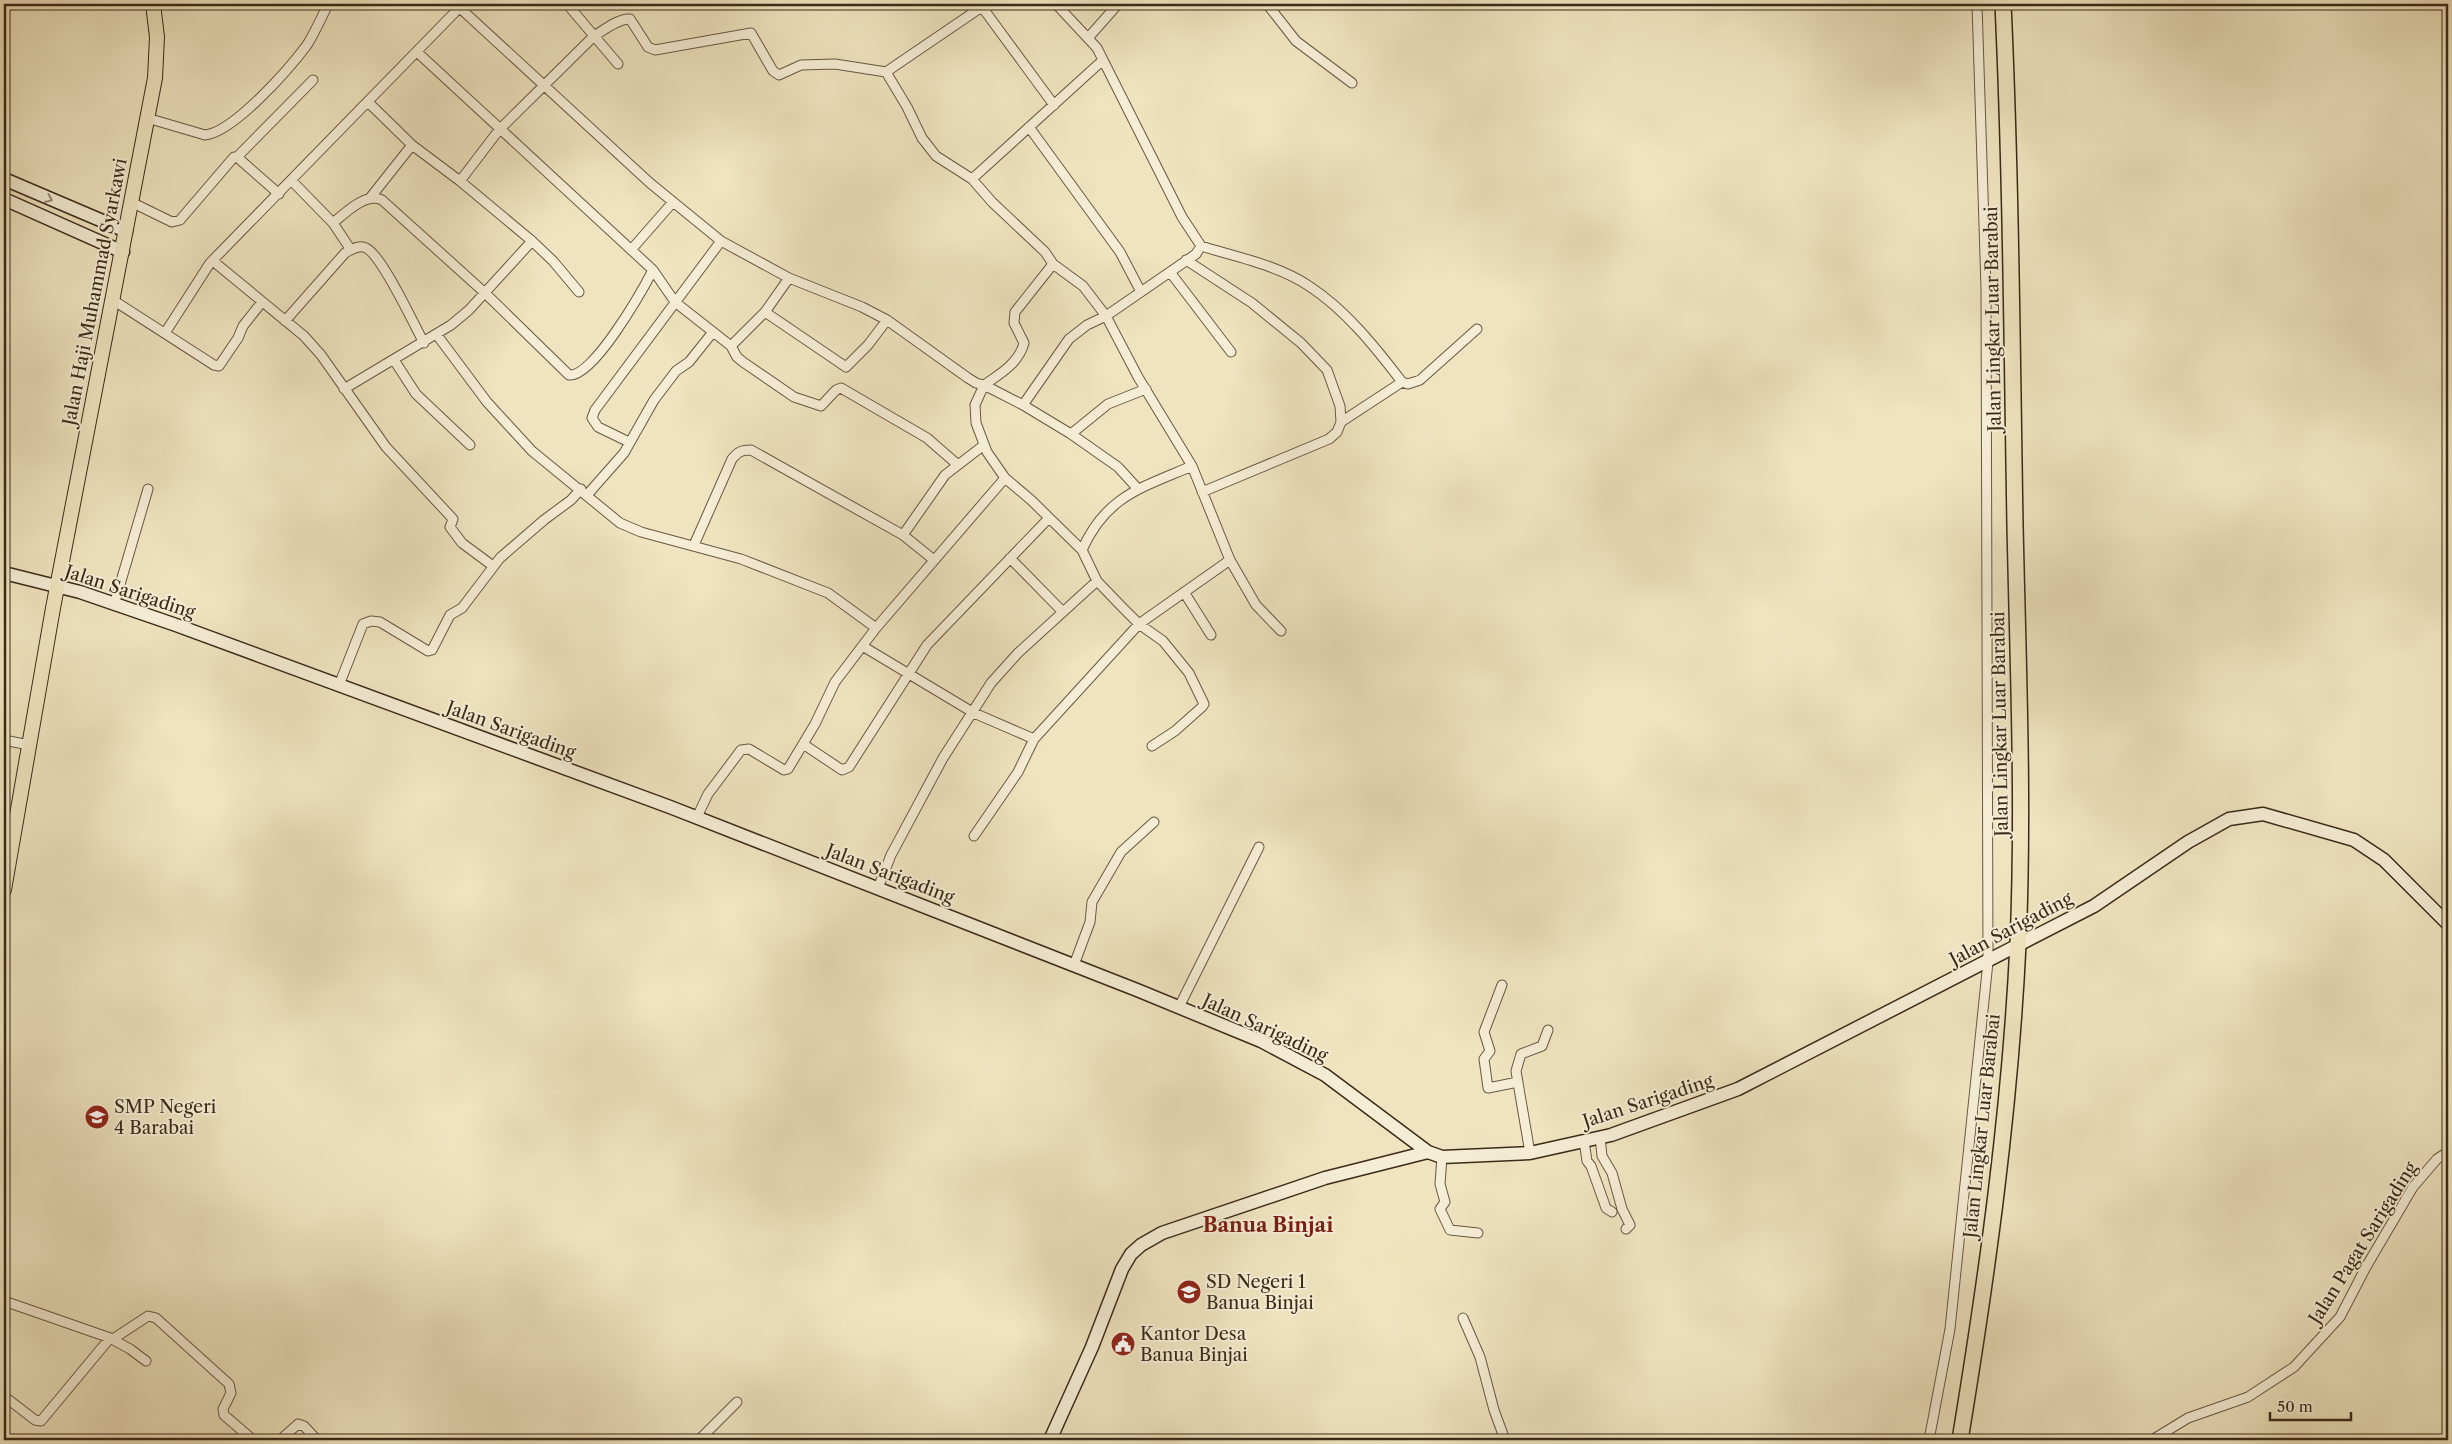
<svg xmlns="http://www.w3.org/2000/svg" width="2452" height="1444" font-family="'Libre Caslon Text',serif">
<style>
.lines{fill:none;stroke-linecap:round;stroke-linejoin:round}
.street-casing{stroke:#685842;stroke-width:11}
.secondary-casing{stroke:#3b2a18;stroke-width:15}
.primary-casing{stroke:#3b2a18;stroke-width:16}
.highway-casing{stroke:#3b2a18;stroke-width:18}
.street{stroke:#f5edd5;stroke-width:9}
.secondary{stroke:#f5edd5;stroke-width:12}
.primary{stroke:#efe4bf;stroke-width:14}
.highway{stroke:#efe4bf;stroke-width:15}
.oneway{stroke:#988c76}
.labels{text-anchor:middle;stroke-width:4;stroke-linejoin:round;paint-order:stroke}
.street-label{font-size:18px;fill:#3b2a18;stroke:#f5edd5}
.poi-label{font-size:18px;fill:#3b2a18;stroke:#f5edd5;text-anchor:start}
.quarter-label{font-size:20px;font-weight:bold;fill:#7a1f14;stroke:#f5edd5}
</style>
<rect width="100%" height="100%" fill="#efe4bf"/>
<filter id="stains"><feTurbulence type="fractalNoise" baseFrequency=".004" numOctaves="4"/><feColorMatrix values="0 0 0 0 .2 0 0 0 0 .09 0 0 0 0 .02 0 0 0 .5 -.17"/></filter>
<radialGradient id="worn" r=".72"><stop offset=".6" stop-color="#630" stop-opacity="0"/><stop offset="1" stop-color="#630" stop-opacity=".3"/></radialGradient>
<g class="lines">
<defs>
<path id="street" d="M567 4 618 64
M1267 4 1296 41 1352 83
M982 7 1054 105
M460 8 650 183 721 241 789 278 862 307 887 320 968 378 976 383 984 385 975 405 976 423 987 452 1005 478 1031 500 1082 550 1097 581 1123 608 1139 624 1163 641 1189 673 1204 704 1202 707 1175 731 1152 746
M1088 38 1118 4
M417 52 653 270 675 302 731 346 765 312 789 278
M886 72 986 4
M368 102 412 145 460 181 532 241 553 261 579 292
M147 118 205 135C234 132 289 69 307 45 315 32 322 17 328 4
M1029 127 1120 252 1141 292
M237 157 313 80
M972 179 1103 60
M291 180 333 223 351 250
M460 181 499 130 594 36C604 30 619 18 630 19L648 47 655 50 751 33 773 71 779 75 801 65 835 64 886 72 907 107 922 138 936 156 972 179 992 202 1045 252 1053 264 1083 286 1106 316 1138 377 1192 466 1230 560 1139 624 1034 739 1018 772 974 836
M370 198 412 145
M131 202 172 222 180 220 234 157H237L279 194
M333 223C345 213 366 192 382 200L485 293 569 375C593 378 642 291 653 270
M1201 246C1236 257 1278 265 1309 286 1346 310 1376 348 1402 382
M631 250 673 202
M1186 260 1252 303 1301 343 1327 370 1340 406 1341 422 1337 432 1329 439 1202 492
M213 261 304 336 321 355 386 447 453 519 450 527 462 543 493 566
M1170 272 1231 352
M113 300 214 365 219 366 238 338 243 326 262 302
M765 312 846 367 868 345 887 320
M285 321 345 253C351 250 359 244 366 248 382 255 414 325 424 343
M165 333 210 263 463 4
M437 335 487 402 532 451 620 523 641 532 741 559 828 593 876 628 835 682 815 724 788 769 784 770 749 749 741 750 708 794 697 817
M731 346 737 357 743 362 794 397 821 406 836 390 841 388 927 438 958 465
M394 360 416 394 470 445
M984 385 1023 405 1069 339 1087 325 1106 316 1196 254 1201 246 1182 217 1097 48 1056 4
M984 385C1000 374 1019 363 1024 343L1014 323 1015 312 1053 264
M344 389 451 325 469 310 532 241
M1023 405 1071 434 1118 467 1138 489
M1341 422 1402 382 1408 384 1420 380 1477 329
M1071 434 1108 404 1146 389
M629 442 598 427 592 418 595 410 721 241
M587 495 624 453 654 400 676 371 689 362 713 332
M694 545 732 459C738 452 741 450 751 450L903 535
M1082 550C1106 496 1141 488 1192 466
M1010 558 1063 612
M934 560 903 535 945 475 984 445
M1230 560 1256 605 1281 631
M1184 592 1211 635
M114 605 148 489
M876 628 1005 478
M864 647 974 713 1034 739
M339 685 363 624 371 621 380 622 428 651 432 650 450 615 462 608 500 558 544 520 571 500 581 489
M4 740 29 745
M803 744 842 770 849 767 927 645 1049 518
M878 888 891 855 943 758 991 683 1018 653 1097 581
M1074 965 1090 922 1092 902 1121 852 1154 822
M1502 985 1484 1032 1490 1051 1484 1059 1488 1088 1518 1082
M1179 1007 1259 847
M1600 1137 1602 1156 1612 1173 1622 1209 1630 1225 1626 1229
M1584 1141 1587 1161 1591 1166 1606 1208 1612 1212
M1530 1153 1516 1071 1521 1054 1542 1046 1548 1030
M1442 1157 1440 1184 1445 1202 1440 1209 1450 1230 1478 1233
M4 1301 113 1339 148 1316 156 1318 229 1384 231 1393 223 1409 224 1415 253 1440
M1463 1318 1480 1357 1494 1410 1505 1440
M9 1400 35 1420 41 1421 110 1338 130 1349 146 1361
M280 1440 298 1424 304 1426 317 1440
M699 1440 737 1402
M1929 1440 1950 1329 1988 962 1986 288 1977 4
M2152 1440 2188 1418 2248 1397 2294 1367 2340 1317 2366 1267 2413 1187 2437 1159 2448 1152"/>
<path id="secondary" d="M4 179 126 231
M4 199 123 252
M4 573 80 592 176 625 670 807 1137 990 1261 1041 1325 1075 1428 1152 1442 1157 1530 1153 1611 1135 1738 1089 2094 906 2188 842 2229 819 2263 814 2354 840 2384 860 2448 924
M1050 1440 1092 1347 1122 1269 1131 1254 1141 1245 1162 1233 1325 1178 1428 1152"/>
<path id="primary" d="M4 890 53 608 155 78 157 37 153 4"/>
<path id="highway" d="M1960 1440C1987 1276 2010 1111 2018 944 2024 805 2018 664 2015 525 2012 351 2011 177 2003 4"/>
</defs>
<!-- street casing -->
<use href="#street" class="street-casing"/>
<!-- secondary casing -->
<use href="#secondary" class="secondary-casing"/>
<!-- primary casing -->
<use href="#primary" class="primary-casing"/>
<!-- highway casing -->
<use href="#highway" class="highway-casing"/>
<!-- street -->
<use href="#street" class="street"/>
<!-- secondary -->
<use href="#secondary" class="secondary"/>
<!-- primary -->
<use href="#primary" class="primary"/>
<!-- highway -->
<use href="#highway" class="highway"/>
</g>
<!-- one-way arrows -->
<defs><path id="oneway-chevron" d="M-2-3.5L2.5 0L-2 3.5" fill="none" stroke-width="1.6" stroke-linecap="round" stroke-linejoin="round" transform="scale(1.25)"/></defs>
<use class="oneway" href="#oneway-chevron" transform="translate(49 199) rotate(23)"/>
<!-- icons -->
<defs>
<symbol id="school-disc" viewBox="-11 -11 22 22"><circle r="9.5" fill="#8f2418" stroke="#f5edd5"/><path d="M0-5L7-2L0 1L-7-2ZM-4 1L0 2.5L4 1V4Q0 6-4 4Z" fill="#fff"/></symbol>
<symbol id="civic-disc" viewBox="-11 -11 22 22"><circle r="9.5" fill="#8f2418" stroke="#f5edd5"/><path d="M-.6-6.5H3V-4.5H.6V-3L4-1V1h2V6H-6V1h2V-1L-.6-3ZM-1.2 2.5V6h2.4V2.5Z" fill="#fff"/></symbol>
</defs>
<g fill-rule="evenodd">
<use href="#school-disc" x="83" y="1103" width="28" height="28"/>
<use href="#school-disc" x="1175" y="1278" width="28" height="28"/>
<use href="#civic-disc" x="1109" y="1330" width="28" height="28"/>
</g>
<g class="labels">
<!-- street labels -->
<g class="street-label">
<text transform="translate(95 292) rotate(-79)" y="6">Jalan Haji Muhammad Syarkawi</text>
<text transform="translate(1993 319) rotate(-91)" y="6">Jalan Lingkar Luar Barabai</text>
<text transform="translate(130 592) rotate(18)" y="6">Jalan Sarigading</text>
<text transform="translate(2000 724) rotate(-91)" y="6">Jalan Lingkar Luar Barabai</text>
<text transform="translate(511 730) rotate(20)" y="6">Jalan Sarigading</text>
<text transform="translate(890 874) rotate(21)" y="6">Jalan Sarigading</text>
<text transform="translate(2011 929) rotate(-28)" y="6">Jalan Sarigading</text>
<text transform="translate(1265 1028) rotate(25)" y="6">Jalan Sarigading</text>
<text transform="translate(1648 1101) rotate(-18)" y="6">Jalan Sarigading</text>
<text transform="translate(1982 1126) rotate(-84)" y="6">Jalan Lingkar Luar Barabai</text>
<text transform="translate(2363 1243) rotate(-58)" y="6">Jalan Pagat Sarigading</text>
</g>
<!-- poi labels -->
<g class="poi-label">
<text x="114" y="1113">SMP Negeri<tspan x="114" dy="21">4 Barabai</tspan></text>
<text x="1206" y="1288">SD Negeri 1<tspan x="1206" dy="21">Banua Binjai</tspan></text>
<text x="1140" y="1340">Kantor Desa<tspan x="1140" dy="21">Banua Binjai</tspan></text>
</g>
<!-- quarter labels -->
<g class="quarter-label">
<text x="1268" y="1232">Banua Binjai</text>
</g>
</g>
<!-- margin -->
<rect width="2452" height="1444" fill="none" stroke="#efe4bf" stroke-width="20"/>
<rect x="5" y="5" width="2442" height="1434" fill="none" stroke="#3b2a18" stroke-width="2.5"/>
<rect x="10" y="10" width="2432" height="1424" fill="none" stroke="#3b2a18"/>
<!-- scale -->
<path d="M2270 1412v8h81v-8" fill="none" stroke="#3b2a18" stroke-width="2.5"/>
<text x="2277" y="1412" font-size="15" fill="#3b2a18" stroke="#f5edd5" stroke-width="4" paint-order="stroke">50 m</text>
<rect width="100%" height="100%" filter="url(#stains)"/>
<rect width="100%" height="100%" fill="url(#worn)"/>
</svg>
